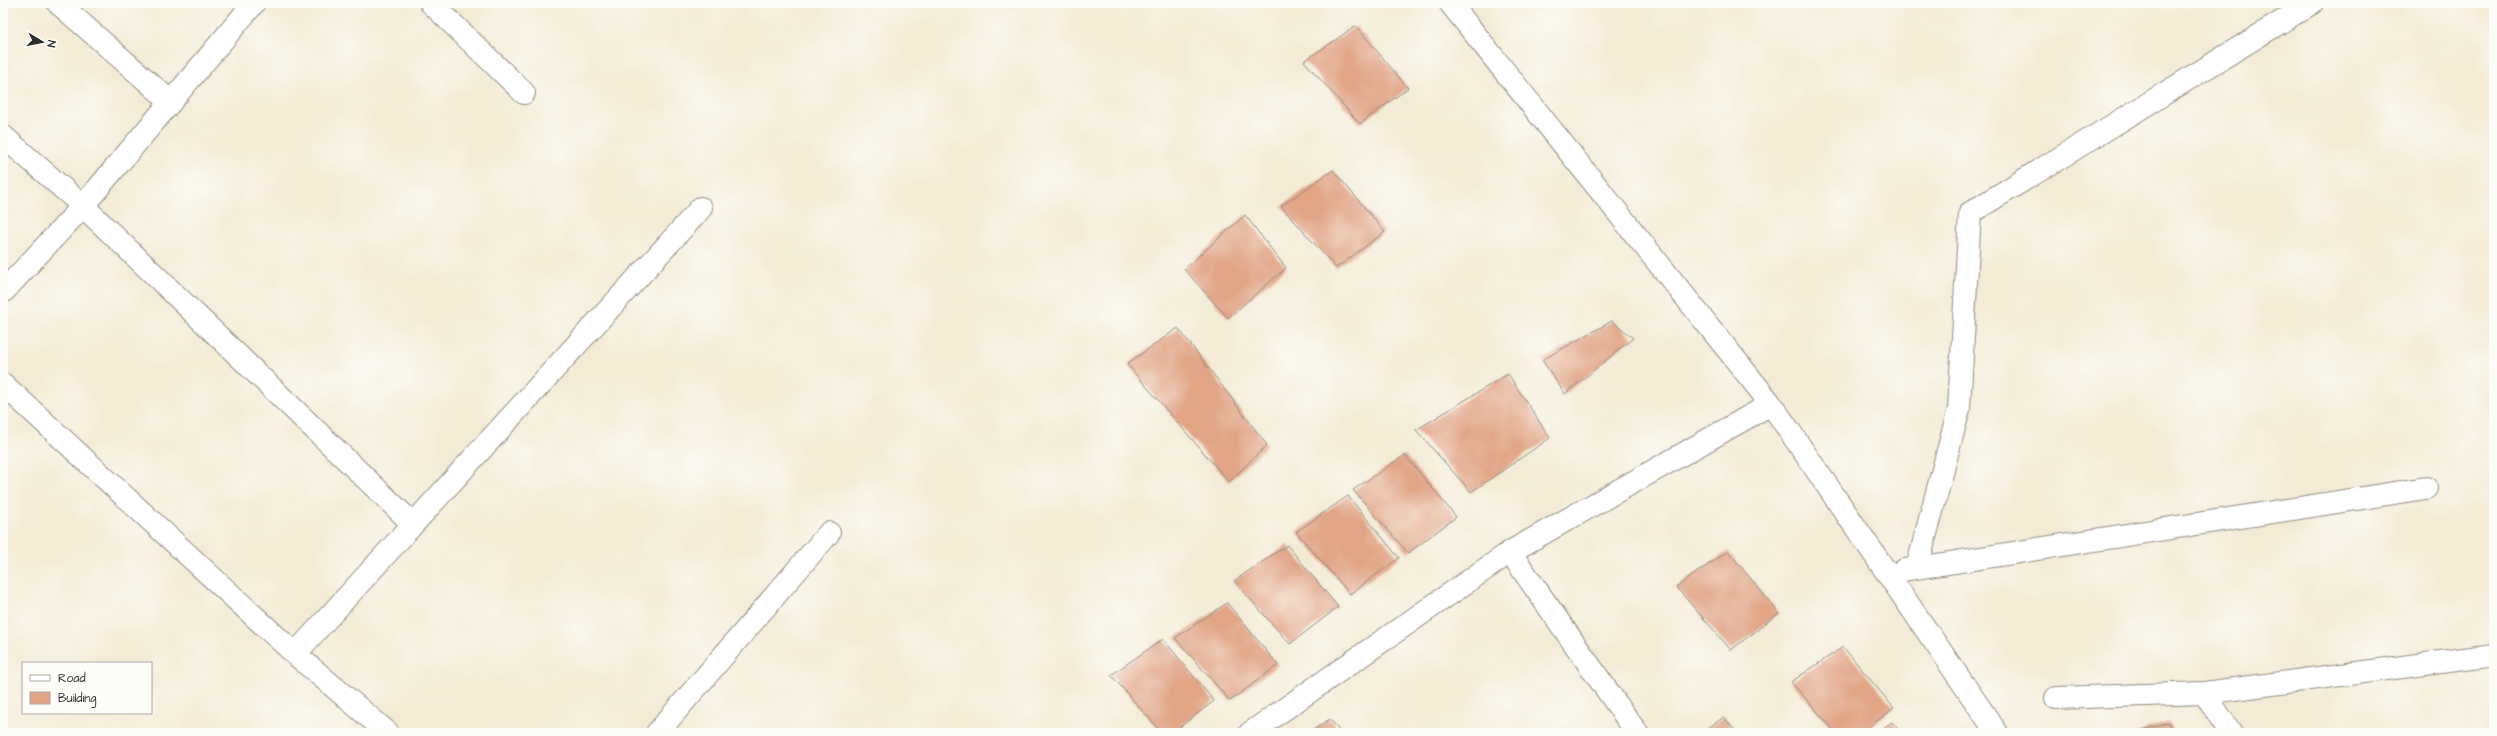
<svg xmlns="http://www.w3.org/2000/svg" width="2497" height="736" font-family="'Architects Daughter',sans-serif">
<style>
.building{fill:#e1a586}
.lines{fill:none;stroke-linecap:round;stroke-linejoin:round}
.street-casing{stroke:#8f8b80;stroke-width:24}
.street{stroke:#fff;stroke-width:22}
</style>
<rect width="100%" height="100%" fill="#fdfcf7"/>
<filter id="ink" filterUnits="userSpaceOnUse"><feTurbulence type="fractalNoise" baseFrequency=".025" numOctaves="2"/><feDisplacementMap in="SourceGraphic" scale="8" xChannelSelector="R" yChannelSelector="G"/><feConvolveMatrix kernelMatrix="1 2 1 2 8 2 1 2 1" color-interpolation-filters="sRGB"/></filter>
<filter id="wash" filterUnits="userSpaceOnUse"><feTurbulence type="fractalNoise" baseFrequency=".012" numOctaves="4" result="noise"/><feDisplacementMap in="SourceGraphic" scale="16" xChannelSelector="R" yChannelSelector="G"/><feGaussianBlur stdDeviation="0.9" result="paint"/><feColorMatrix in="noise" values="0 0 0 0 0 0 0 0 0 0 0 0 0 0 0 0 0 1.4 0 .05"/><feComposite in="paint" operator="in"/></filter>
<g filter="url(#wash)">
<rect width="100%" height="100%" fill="#f3ebd5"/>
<g id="blocks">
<!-- building -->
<path class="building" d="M1356 26 1408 88 1360 124 1304 61Z
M1333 170 1385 232 1336 268 1281 206Z
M1245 215 1286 268 1228 318 1184 269Z
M1612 321 1633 338 1565 394 1542 360Z
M1178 328 1267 445 1229 482 1127 364Z
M1508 374 1550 438 1471 492 1416 430Z
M1405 455 1456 517 1408 553 1353 490Z
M1348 496 1399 558 1350 594 1296 532Z
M1287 545 1338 607 1290 644 1234 581Z
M1728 551 1779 613 1731 650 1676 587Z
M1227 603 1278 665 1230 701 1175 638Z
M1163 639 1214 701 1172 733H1162L1111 675Z
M1843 647 1894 708 1861 733H1836L1791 682Z
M1724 717 1737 733H1701Z
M1330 719 1341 733H1309Z
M1892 722 1901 733H1876Z
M2168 722 2176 733H2133Z"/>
</g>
</g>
<g filter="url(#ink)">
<use href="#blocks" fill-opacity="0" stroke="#8f8b80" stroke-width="1"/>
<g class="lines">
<defs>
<path id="street" d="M58 3 171 102
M431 3 524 93
M1450 3 1771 404 1997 733
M3 136 83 206 413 524
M3 292 83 206 254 3
M3 384 295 654 388 733
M1510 552 1771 404
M1917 568 1959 409 1970 213 2312 3
M1904 570 2426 488
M295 654 701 208
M2056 698 2204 693
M657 733 829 533
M1250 733 1510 552 1637 733
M2231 733 2204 693 2494 655"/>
</defs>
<!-- street casing -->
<use href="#street" class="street-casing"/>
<!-- street -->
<use href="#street" class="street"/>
</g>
</g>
<!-- margin -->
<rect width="2497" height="736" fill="none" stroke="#fdfcf7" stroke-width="16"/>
<!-- legend -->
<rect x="22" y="662" width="130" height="52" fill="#fdfcf7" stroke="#a9a8a5"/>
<rect x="30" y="675" width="20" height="6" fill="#ffffff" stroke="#a9a8a5"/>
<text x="58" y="682" font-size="12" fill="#2b2b2b">Road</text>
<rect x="30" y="692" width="20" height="12" fill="#e1a586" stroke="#a9a8a5"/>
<text x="58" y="702" font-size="12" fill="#2b2b2b">Building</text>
<!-- north arrow -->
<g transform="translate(42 42) rotate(100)" stroke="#fdfcf7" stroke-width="3" paint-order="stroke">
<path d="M0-3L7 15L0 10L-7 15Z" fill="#2b2b2b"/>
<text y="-6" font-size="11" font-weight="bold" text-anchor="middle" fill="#2b2b2b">N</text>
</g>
</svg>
